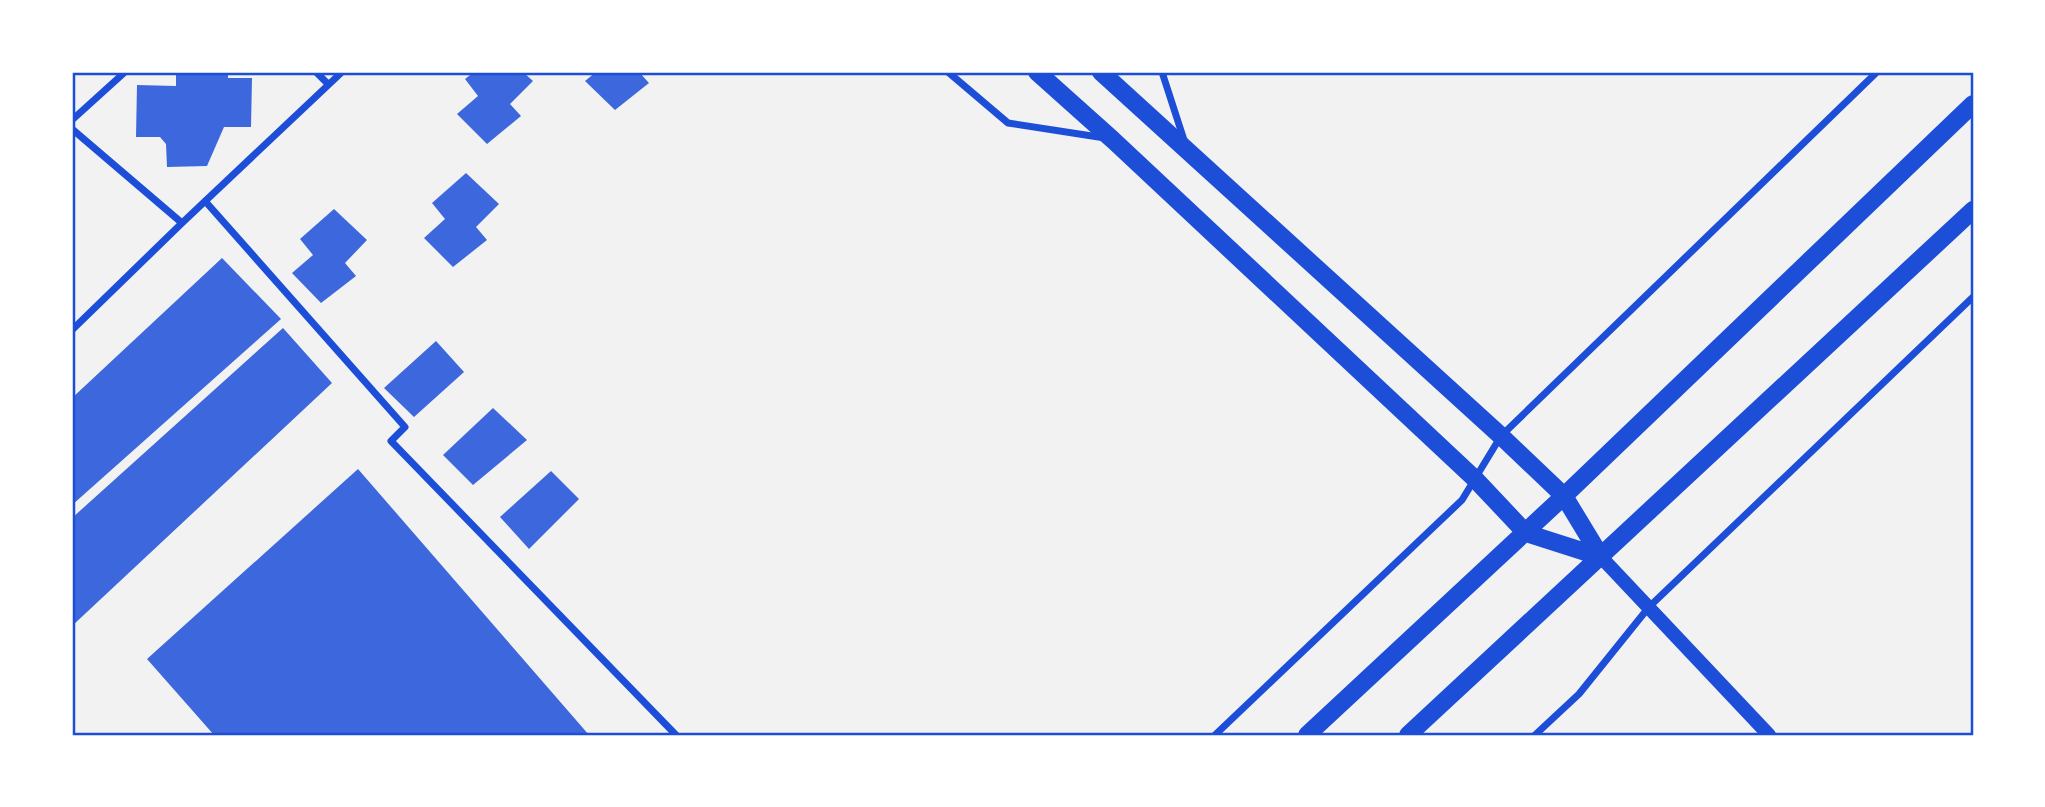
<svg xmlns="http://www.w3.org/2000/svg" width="2045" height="807" font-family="Roboto,sans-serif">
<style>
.building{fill:#3d67dc}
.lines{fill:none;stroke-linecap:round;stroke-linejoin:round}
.minor{stroke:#1d4ed8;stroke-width:7}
.secondary{stroke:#1d4ed8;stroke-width:14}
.primary{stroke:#1d4ed8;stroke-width:18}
.neatline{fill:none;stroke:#1d4ed8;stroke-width:2.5}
</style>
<rect width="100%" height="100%" fill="#f2f2f2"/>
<!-- building -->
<path class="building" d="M176 72H228V78H252L251 127H224L207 166 167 167 166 144 160 137H136L137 85 176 86Z
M474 72H523L533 81 510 104 521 116 487 144 457 114 478 96 465 79Z
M596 72H639L649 83 615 110 585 81Z
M466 173 499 204 476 227 487 240 453 267 424 238 445 219 432 203Z
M334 209 367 240 345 263 356 276 321 303 292 273 313 255 300 239Z
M222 258 281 319 72 505V398Z
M283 328 332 383 72 626V518Z
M436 341 464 372 414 417 384 388Z
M493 408 527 440 473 485 443 455Z
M358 469 589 735H214L147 659Z
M551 471 579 499 529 549 500 517Z"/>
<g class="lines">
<!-- minor -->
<path class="minor" d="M316 72 328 84
M948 72 1008 123 1105 138
M1162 72 1184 140
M72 120 125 72
M72 129 182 223
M205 201 405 427 391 441 676 735
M72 330 182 223 342 72
M1215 735 1462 500 1501 436 1877 72
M1535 735 1579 694 1649 607 1973 297"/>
<!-- secondary -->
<path class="secondary" d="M1601 557 1769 735"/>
<!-- primary -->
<path class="primary" d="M1037 72 1113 140 1475 479 1526 533 1601 557
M1101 72 1501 436 1564 496 1601 557
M1307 735 1564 496 1973 104
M1408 735 1973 210"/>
</g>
<!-- border -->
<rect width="2045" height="807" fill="none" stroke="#ffffff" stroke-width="147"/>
<rect x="74" y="74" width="1898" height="660" class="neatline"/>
</svg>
